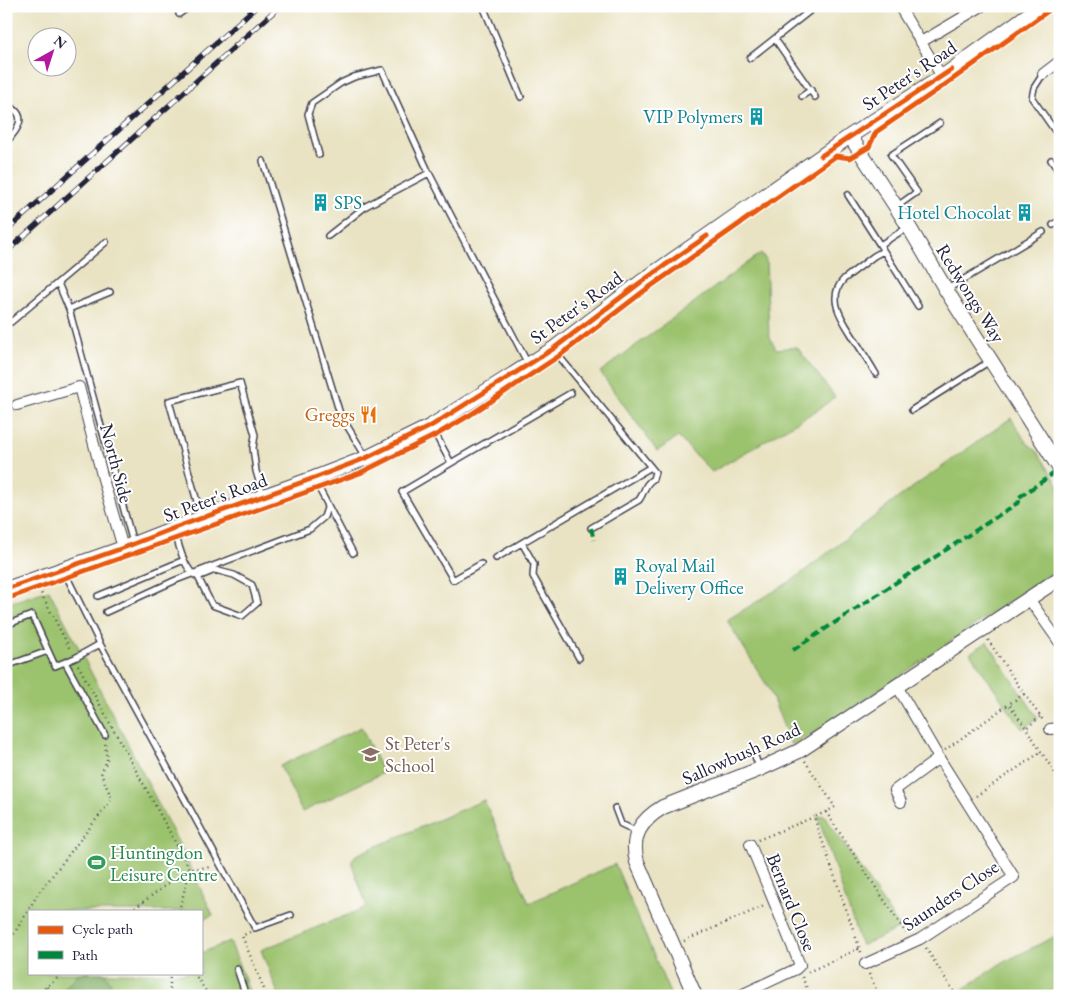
<svg xmlns="http://www.w3.org/2000/svg" width="1066" height="1002" font-family="'EB Garamond',serif">
<style>
.green{fill:#9bc26d;stroke:#5e7254}
.forest{fill:#7ca860;stroke:#4f654e}
.lines{fill:none;stroke-linecap:round;stroke-linejoin:round}
.lane-casing{stroke:#403f4f;stroke-width:8}
.street-casing{stroke:#403f4f;stroke-width:12}
.secondary-casing{stroke:#403f4f;stroke-width:16}
.path{stroke:#403f4f;stroke-width:2.5;stroke-dasharray:1 4;stroke-linecap:butt}
.lane{stroke:#fff;stroke-width:5}
.street{stroke:#fff;stroke-width:10}
.secondary{stroke:#fff;stroke-width:14}
.rail-casing{stroke:#22223b;stroke-width:5.5}
.rail{stroke:#fff;stroke-width:4;stroke-dasharray:11;stroke-linecap:butt}
.quiet{stroke:#00873e;stroke-width:4;stroke-dasharray:8 4;stroke-linecap:butt}
.cycleway-casing{stroke:#fff;stroke-width:8}
.cycleway{stroke:#e8590c;stroke-width:5}
.labels{text-anchor:middle;stroke-width:4;stroke-linejoin:round;paint-order:stroke}
.street-label{font-size:19px;fill:#22223b;stroke:#fff}
.culture-label{font-size:19px;fill:#0d838f;stroke:#fff;text-anchor:end}
.food-label{font-size:19px;fill:#c56008;stroke:#fff;text-anchor:end}
.education-label{font-size:19px;fill:#785e54;stroke:#fff;text-anchor:start}
.leisure-label{font-size:19px;fill:#27864d;stroke:#fff;text-anchor:start}
</style>
<rect width="100%" height="100%" fill="#fff"/>
<filter id="ink" filterUnits="userSpaceOnUse"><feTurbulence type="fractalNoise" baseFrequency=".02" numOctaves="2"/><feDisplacementMap in="SourceGraphic" scale="10" xChannelSelector="R" yChannelSelector="G"/><feConvolveMatrix kernelMatrix="1 2 1 2 8 2 1 2 1" color-interpolation-filters="sRGB"/></filter>
<filter id="wash" filterUnits="userSpaceOnUse"><feTurbulence type="fractalNoise" baseFrequency=".0096" numOctaves="4" result="noise"/><feDisplacementMap in="SourceGraphic" scale="20" xChannelSelector="R" yChannelSelector="G"/><feGaussianBlur stdDeviation="1.12" result="paint"/><feColorMatrix in="noise" values="0 0 0 0 0 0 0 0 0 0 0 0 0 0 0 0 0 1.4 0 .05"/><feComposite in="paint" operator="in"/></filter>
<g filter="url(#wash)">
<rect width="100%" height="100%" fill="#e9e3c3"/>
<!-- green -->
<path class="green" d="M761 253 766 260 769 335 776 349 797 347 835 397 819 409 712 472 678 437 657 451 600 372Z
M1011 418 1026 442 1037 451 1060 487V567L819 731 791 745 769 689 727 620 794 579 902 495Z
M49 590 180 846 213 915 201 920V911H29V973H201V953L230 941 251 996H6V604Z
M987 642 1038 718 1022 729 970 653Z
M361 727 383 773 302 812 280 766Z
M484 800 529 903 615 864 671 996H279L261 950 367 907 351 861 356 855Z
M824 815 900 928 861 946 818 817Z
M1060 934V996H949L959 992 1000 964Z"/>
<!-- forest -->
<path class="forest" d="M79 973H105L117 996H65L62 991Z"/>
</g>
<g filter="url(#ink)">
<g class="lines">
<defs>
<path id="lane" d="M483 6 521 97
M179 14 190 6
M775 39 815 97
M750 58 816 6
M1043 74 1034 88 1032 98 1060 138
M802 96 811 90
M6 105C29 114 19 129 6 142
M319 155 308 114 312 103 341 83 354 77 382 70 429 173 528 364
M1051 160 1060 173
M263 161 340 414 366 457
M848 195 880 245
M896 207 917 192 891 155 940 123
M1053 225 1060 220
M908 227 880 245 918 306
M328 236 366 206 429 173
M58 283 69 309
M946 290 1043 232
M110 292 69 309 133 543
M11 322 106 242
M553 349 655 472 653 479C644 484 645 492 639 500L591 528
M876 374C869 362 862 351 855 340 844 322 825 299 844 279L874 256 883 251
M912 410 990 361
M431 426 451 463 571 393
M451 463 402 492 451 576 453 580 481 564
M314 479 353 553
M201 516 169 401 240 383 255 435 253 448 256 471 263 495
M174 528C178 543 184 571 198 577L215 570 234 575 252 585 257 603 242 616 212 605 198 577
M522 543 534 564 533 576 579 658
M496 558 651 467
M65 568 67 577 100 644 255 928 291 915
M98 596 184 560
M106 612 176 580 310 529 324 517 328 505
M6 625 32 615 55 666 65 662
M100 644 75 658 65 662 105 735
M6 666 48 651
M754 754 760 769
M615 808 621 824 638 832
M237 969 246 996"/>
<path id="street" d="M899 6 942 77
M921 42 982 6
M1043 74 1060 61
M17 405 79 387 103 479 123 548
M1029 599 1060 643
M1050 729 1060 728
M901 802 895 790 939 758
M865 964 920 939 1014 877 939 758 897 686
M739 996 796 969 800 965 750 844"/>
<path id="secondary" d="M850 136 909 227 946 290 1060 469
M6 589 123 548 174 528 314 478 366 458 431 426 553 349 641 282 850 136 942 77 1040 6
M695 996 637 862C630 836 641 820 663 807L760 769 799 751 1060 578"/>
</defs>
<!-- lane casing -->
<use href="#lane" class="lane-casing"/>
<!-- street casing -->
<use href="#street" class="street-casing"/>
<!-- secondary casing -->
<use href="#secondary" class="secondary-casing"/>
<!-- path -->
<path class="path" d="M39 589 71 651
M988 640 1024 694 1043 720
M78 665 190 869 179 911
M1024 694 1009 704 1026 728
M1040 717 1026 728 1060 781
M945 750 1009 704
M805 761 835 807 826 812 906 933
M976 796 1041 752
M826 812 814 817 862 955
M1060 822 1057 824 1060 828
M758 840 814 817
M131 911 166 885 190 869 212 867
M250 932 242 936 267 996
M684 941 764 906
M6 947 38 894 112 799 101 774 107 760 105 742
M926 948 954 992 944 996
M808 972 858 949 859 951
M170 973V996
M194 973 209 996
M869 974 879 996
M802 977 810 996
M47 987 54 996
M39 996 40 992 64 973"/>
<!-- lane -->
<use href="#lane" class="lane"/>
<!-- street -->
<use href="#street" class="street"/>
<!-- secondary -->
<use href="#secondary" class="secondary"/>
<defs>
<path id="rail" d="M6 231 257 6
M6 252 280 6"/>
</defs>
<!-- rail casing -->
<use href="#rail" class="rail-casing"/>
<!-- rail -->
<use href="#rail" class="rail"/>
<!-- quiet -->
<path class="quiet" d="M591 528 594 540
M793 650 1019 502 1018 498 1060 469"/>
<defs>
<path id="cycleway" d="M821 156 951 70
M6 589 123 548 174 528 314 478 366 458 431 426 553 349 641 282 707 236
M6 599 177 538 360 473 436 435 470 415 559 356 644 291 836 156 850 158 869 147 876 132 946 84 1055 6"/>
</defs>
<!-- cycleway casing -->
<use href="#cycleway" class="cycleway-casing"/>
<!-- cycleway -->
<use href="#cycleway" class="cycleway"/>
</g>
</g>
<!-- icons -->
<defs>
<symbol id="building-bare" viewBox="-9 -9 18 18"><path d="M-4-6H4V6H1V3H-1V6H-4ZM-2.5-4.3h1.7v1.8h-1.7ZM.8-4.3h1.7v1.8H.8ZM-2.5-1h1.7V.8h-1.7ZM.8-1h1.7V.8H.8Z" fill="#0f9aa8" stroke="#fff" stroke-width="2.5" paint-order="stroke"/></symbol>
<symbol id="restaurant-bare" viewBox="-9 -9 18 18"><path d="M-5-6h1v4h1v-4h1v4h1v-4h1v5L-1.5 .5V6h-2V.5L-5-1ZM5-6V6H3V1.5H1.5Q1.5-4 5-6Z" fill="#e8710a" stroke="#fff" stroke-width="2.5" paint-order="stroke"/></symbol>
<symbol id="school-bare" viewBox="-9 -9 18 18"><path d="M0-5L7-2L0 1L-7-2ZM-4 1L0 2.5L4 1V4Q0 6-4 4Z" fill="#8d6e63" stroke="#fff" stroke-width="2.5" paint-order="stroke"/></symbol>
<symbol id="stadium-bare" viewBox="-9 -9 18 18"><path d="M0-5a6.5 5 0 1 0 0 10a6.5 5 0 1 0 0-10ZM-3.5-1.8h7v3.6h-7Z" fill="#2e9e5b" stroke="#fff" stroke-width="2.5" paint-order="stroke"/></symbol>
</defs>
<g fill-rule="evenodd">
<use href="#building-bare" x="744" y="104" width="25" height="25"/>
<use href="#building-bare" x="308" y="190" width="25" height="25"/>
<use href="#building-bare" x="1012" y="200" width="25" height="25"/>
<use href="#restaurant-bare" x="356" y="402" width="25" height="25"/>
<use href="#building-bare" x="608" y="564" width="25" height="25"/>
<use href="#school-bare" x="358" y="742" width="25" height="25"/>
<use href="#stadium-bare" x="84" y="850" width="25" height="25"/>
</g>
<g class="labels">
<!-- street labels -->
<g class="street-label">
<text transform="translate(909 75) rotate(-34)" y="7">St Peter's Road</text>
<text transform="translate(971 293) rotate(58)" y="7">Redwongs Way</text>
<text transform="translate(576 307) rotate(-36)" y="7">St Peter's Road</text>
<text transform="translate(117 463) rotate(75)" y="7">North Side</text>
<text transform="translate(215 497) rotate(-20)" y="7">St Peter's Road</text>
<text transform="translate(741 753) rotate(-24)" y="7">Sallowbush Road</text>
<text transform="translate(950 895) rotate(-34)" y="7">Saunders Close</text>
<text transform="translate(792 902) rotate(68)" y="7">Bernard Close</text>
</g>
<!-- culture labels -->
<g class="culture-label">
<text x="743" y="123">VIP Polymers</text>
<text x="334" y="209" text-anchor="start">SPS</text>
<text x="1011" y="219">Hotel Chocolat</text>
<text x="635" y="572" text-anchor="start">Royal Mail<tspan x="635" dy="22">Delivery Office</tspan></text>
</g>
<!-- food labels -->
<g class="food-label">
<text x="355" y="421">Greggs</text>
</g>
<!-- education labels -->
<g class="education-label">
<text x="385" y="750">St Peter's<tspan x="385" dy="22">School</tspan></text>
</g>
<!-- leisure labels -->
<g class="leisure-label">
<text x="110" y="859">Huntingdon<tspan x="110" dy="22">Leisure Centre</tspan></text>
</g>
</g>
<!-- margin -->
<rect width="1066" height="1002" fill="none" stroke="#fff" stroke-width="25"/>
<!-- legend -->
<rect x="28" y="910" width="175" height="65" fill="#ffffff" stroke="#a7a7b1"/>
<rect x="38" y="926" width="25" height="8" fill="#e8590c" stroke="#a7a7b1"/>
<text x="72" y="934" font-size="15" fill="#22223b">Cycle path</text>
<rect x="38" y="951" width="25" height="8" fill="#00873e" stroke="#a7a7b1"/>
<text x="72" y="960" font-size="15" fill="#22223b">Path</text>
<!-- north arrow -->
<g transform="translate(52 52) rotate(39)"><circle r="24" fill="#ffffff" stroke="#a7a7b1"/>
<path d="M0-4L9 19L0 12L-9 19Z" fill="#b5179e"/>
<text y="-8" font-size="14" font-weight="bold" text-anchor="middle" fill="#22223b">N</text>
</g>
</svg>
